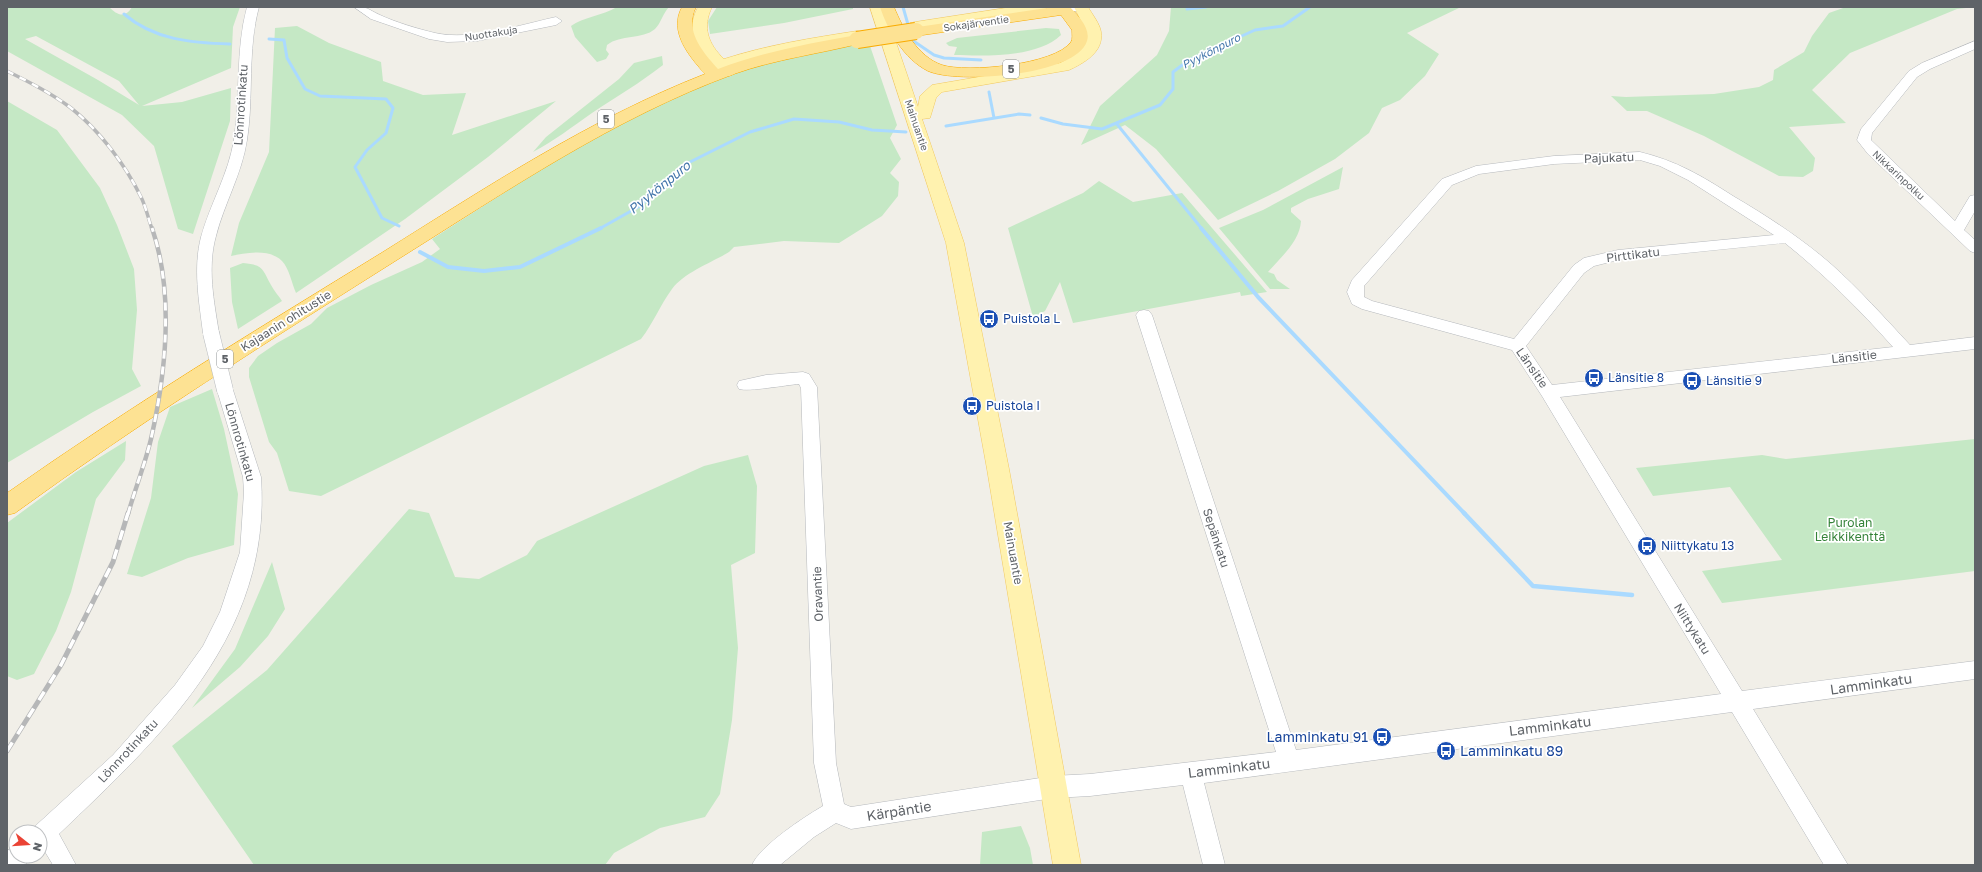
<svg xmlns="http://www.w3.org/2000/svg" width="1982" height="872" font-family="'Golos Text',sans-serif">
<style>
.green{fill:#c5e8c5;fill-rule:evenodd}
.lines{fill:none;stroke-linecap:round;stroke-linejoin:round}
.stream-far2{stroke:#aadaff;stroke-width:3}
.stream-far1{stroke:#aadaff;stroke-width:4}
.stream{stroke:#aadaff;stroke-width:4.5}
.minor-casing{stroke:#b5b8bc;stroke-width:1}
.major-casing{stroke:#f2c960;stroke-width:1}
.highway-casing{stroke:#f9ab00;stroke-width:1}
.minor{fill:#fff;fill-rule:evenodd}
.major{fill:#fff2af;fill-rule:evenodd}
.highway{fill:#fde293;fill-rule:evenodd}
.rail-far2-casing{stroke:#b6b7b8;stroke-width:3.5}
.rail-far1-casing{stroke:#b6b7b8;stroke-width:4.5}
.rail-casing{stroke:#b6b7b8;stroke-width:5}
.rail-far2{stroke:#fff;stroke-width:2.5;stroke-dasharray:7;stroke-linecap:butt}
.rail-far1{stroke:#fff;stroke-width:3;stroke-dasharray:8;stroke-linecap:butt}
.rail{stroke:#fff;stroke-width:3.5;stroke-dasharray:10;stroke-linecap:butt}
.minor-bridge-casing{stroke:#b5b8bc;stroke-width:17;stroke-linecap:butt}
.highway-bridge-casing{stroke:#f9ab00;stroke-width:18;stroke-linecap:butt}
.minor-bridge{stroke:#fff;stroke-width:16}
.highway-bridge{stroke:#fde293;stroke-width:16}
.labels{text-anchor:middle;stroke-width:3.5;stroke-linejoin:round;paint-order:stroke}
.far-street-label{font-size:10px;fill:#5f6368;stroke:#fff}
.far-water-label{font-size:11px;font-style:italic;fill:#4174aa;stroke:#fff}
.shield{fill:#fff;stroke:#8f9295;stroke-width:1}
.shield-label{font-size:11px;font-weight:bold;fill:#5f6368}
.street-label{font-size:12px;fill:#5f6368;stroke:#fff}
.transit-label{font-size:12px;fill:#164399;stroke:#fff;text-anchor:start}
.park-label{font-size:12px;fill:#348238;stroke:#fff}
.water-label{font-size:13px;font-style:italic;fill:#4174aa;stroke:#fff}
.near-street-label{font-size:14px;fill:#5f6368;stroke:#fff}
.near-transit-label{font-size:14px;fill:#164399;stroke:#fff;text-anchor:end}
</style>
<rect width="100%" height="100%" fill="#f1efe8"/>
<!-- green -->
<path class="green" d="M7 7H109C117 15 125 19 132 7H240L233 27 231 68 142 106 182 102 231 88 230 121 193 234 178 229 154 146 122 115 7 51ZM36 36 119 81 139 105 98 80 25 39Z
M617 7H669C663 13 661 23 655 29 642 40 621 34 607 45L606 50 609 54 606 59 597 62 575 37 571 26C583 17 602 16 617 7Z
M717 7H853V9L784 23 710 34 708 21Z
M1171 7H1461L1407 33 1439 54 1425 76 1400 100 1382 108 1369 133 1335 159 1278 191 1218 220 1156 149 1125 125 1081 145 1100 106 1157 55 1169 31Z
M1846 7H1975L1957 9 1850 53 1812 90 1846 123 1789 127 1815 158 1813 171 1803 177 1779 176 1704 136 1647 111H1627L1611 96 1626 97 1714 94 1759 87 1773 80 1774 70 1804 52 1812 36 1829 13Z
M297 26 329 43 381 62 383 81 423 95 466 93 452 135 556 101 488 157 405 219 296 293C292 284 289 268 282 261 269 248 246 253 231 256L239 223 269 152 275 28Z
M1046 28 1059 29 1061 35C1037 58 986 56 954 55L957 47 949 46 946 43 957 38Z
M869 43 897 125 890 138 901 159 890 173 899 182 898 196 882 216 839 243 784 241 734 247 729 252C711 263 685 272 672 289 660 305 653 324 641 339L321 496 289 491 277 453 269 442 249 377V368L258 356 277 343 311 324 327 308 371 285 422 262 440 249 432 239C531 176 632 106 745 69 760 64 777 62 792 58 818 51 843 45 869 43Z
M662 56 663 65C640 83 616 97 592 113 572 127 554 141 533 152L546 137 619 79 634 63Z
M7 101 57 130 100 188 117 225 134 269 137 310 132 369 141 386 93 412 7 463Z
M1343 167 1339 189 1308 199 1291 208V212L1301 221C1300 241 1281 257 1268 272L1274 274 1277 280 1290 289H1270L1219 228 1263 210Z
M1099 181 1133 202 1182 193 1267 292 1241 296 1240 292 1073 323 1060 282 1045 311 1033 317 1008 228 1083 193Z
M243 263C264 265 262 269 271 285 274 291 279 296 282 301L238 329 232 302 230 268Z
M212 389 224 429 238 494 234 545 188 558 142 577 127 574 151 498 158 442 170 407Z
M1975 439V571L1722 603 1702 571 1782 560 1730 487 1653 496 1636 468 1762 455 1786 459Z
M126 441 125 460 96 499 71 592 56 631 34 674 17 680 7 676V523L76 472Z
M748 455 757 486 755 553 731 565 738 648 732 720 720 794 705 817 660 828 614 853 605 865H254L172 746 267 670 409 509 429 513 455 577 479 579 527 555 537 541 704 466Z
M272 562 285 609 268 636 240 667 192 708 235 649Z
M1021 826 1030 848 1033 865H980L982 832Z"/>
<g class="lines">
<!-- stream-far2 -->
<path class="stream-far2" d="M903 7 909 28
M1187 9 1206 7
M124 14C154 40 192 43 230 44
M911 36 912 40 934 55 944 58 981 60
M269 39 284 40 287 58 305 89 320 96 386 99 393 108 386 133 367 150 355 167 382 218 399 226
M989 92 994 118
M1041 118 1063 124 1102 129 1160 105 1173 89V72L1189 60 1255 30 1283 26 1310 7
M1116 123 1202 229
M946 126 1019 114 1030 115
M599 229 640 206 688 163 750 132 794 119 839 122 872 130 906 132"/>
<!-- stream-far1 -->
<path class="stream-far1" d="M1201 228 1258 297 1465 514
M420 252 448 267 484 271 520 267 601 228"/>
<!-- stream -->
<path class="stream" d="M1464 513 1533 586 1632 595"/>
<defs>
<path id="minor" d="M247 7H259C247 51 254 96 247 140 242 174 224 204 216 236 207 268 214 301 219 333L217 337 211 339 205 337 203 333C199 301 193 268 201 237 210 204 229 173 234 139 241 95 235 51 247 7Z
M354 7C369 7 367 9 380 15 395 22 418 29 435 33 471 41 520 25 556 17L562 21 556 25 477 41 447 42 429 39 371 19Z
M1089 7 1087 9 1065 13 1059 10 1063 7Z
M1975 41V49L1930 69 1917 77 1872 133 1871 140 1955 221 1970 196 1975 195V211L1964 230 1975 240V253L1970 251 1868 154 1857 140 1861 129 1909 71 1922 63Z
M1640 152C1677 161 1702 176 1733 196 1767 216 1801 238 1831 264 1859 289 1884 317 1910 345L1975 337V349L1560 397 1742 691 1975 661V679L1753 709 1848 865H1824L1732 712 1204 783 1225 865H1203L1183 785 1090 796 1053 798 851 829 836 823 814 837 780 865H752C760 846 804 817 823 806L814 763 801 388 799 384C786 385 748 392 739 389L737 385 739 381 766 375 803 372 809 374 817 387 836 763 844 804 851 807 1053 776 1090 774 1276 752 1136 315 1139 311 1144 310 1149 311 1152 315 1296 750 1721 694 1542 396 1512 350 1362 309 1352 304 1347 292 1352 280 1442 179 1476 166 1554 156ZM1640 160 1660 166 1688 180 1774 235 1618 250 1584 258 1574 265 1514 339 1372 301 1364 297V286L1452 185 1479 174 1554 164ZM1785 243C1825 275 1859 309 1893 347L1552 385 1526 346 1584 273 1594 266 1618 260Z
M225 384 231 386 233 390 261 477C272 634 163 735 59 834L76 865H53L44 850 40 848V832H31L32 829 113 755 175 685 203 646 220 612 240 552 244 492 243 477 217 390 219 386Z
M16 846V856H29L26 864 7 865V851Z"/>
<path id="major" d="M698 7H712C702 27 708 44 724 59 767 45 812 38 857 31L862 32 864 35 862 38 857 39C815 46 773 53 732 66L737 71 734 74 729 76 720 71 709 75 704 73 701 70 704 67 711 64C694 47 686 29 698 7Z
M870 7H884L918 107 920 96 932 85 1060 63C1094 45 1090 38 1074 7H1088C1092 14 1100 24 1101 32 1104 52 1084 63 1069 70L942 92 936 98 930 118 922 119 964 243 1009 469 1081 865H1053L987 469 946 243Z
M1012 7H1047L1045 10 1040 11 915 30 910 29 908 26 910 23 915 22Z"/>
<path id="highway" d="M682 7H696C684 31 703 52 718 69 763 52 810 43 857 35L862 37 865 40 862 43C819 54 776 59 734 74 614 118 507 191 400 258 270 340 140 422 15 513L7 515V493C129 407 256 330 383 252 487 187 590 119 705 74 690 57 668 32 682 7Z
M880 7H894C903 29 918 57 942 65 966 73 1055 65 1071 42 1073 39 1072 34 1072 30L1061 15 916 36 911 34 908 31 911 28 1054 7H1070C1078 16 1091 28 1087 41 1076 76 957 84 928 71 904 59 888 31 880 7Z"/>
</defs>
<!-- minor casing -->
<use href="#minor" class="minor-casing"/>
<!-- major casing -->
<use href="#major" class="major-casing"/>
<!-- highway casing -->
<use href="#highway" class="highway-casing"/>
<!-- minor -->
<use href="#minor" class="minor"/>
<!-- major -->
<use href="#major" class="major"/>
<!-- highway -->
<use href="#highway" class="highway"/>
<defs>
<path id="rail-far2" d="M7 71C29 82 51 93 71 108 99 130 125 164 141 197 146 207 148 218 152 229"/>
<path id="rail-far1" d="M128 514C135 489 145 464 151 439 166 372 174 292 152 228"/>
<path id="rail" d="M7 751 61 665 113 562 128 513"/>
</defs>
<!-- rail-far2 casing -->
<use href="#rail-far2" class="rail-far2-casing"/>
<!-- rail-far1 casing -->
<use href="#rail-far1" class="rail-far1-casing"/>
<!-- rail casing -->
<use href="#rail" class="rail-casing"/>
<!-- rail-far2 -->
<use href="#rail-far2" class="rail-far2"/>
<!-- rail-far1 -->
<use href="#rail-far1" class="rail-far1"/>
<!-- rail -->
<use href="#rail" class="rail"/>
<defs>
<path id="minor-bridge" d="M211 333 225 390"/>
<path id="highway-bridge" d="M857 40 916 31"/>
</defs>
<!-- minor-bridge casing -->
<use href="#minor-bridge" class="minor-bridge-casing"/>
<!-- highway-bridge casing -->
<use href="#highway-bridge" class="highway-bridge-casing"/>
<!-- minor-bridge -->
<use href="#minor-bridge" class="minor-bridge"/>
<!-- highway-bridge -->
<use href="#highway-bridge" class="highway-bridge"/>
</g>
<!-- icons -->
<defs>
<symbol id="bus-disc" viewBox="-11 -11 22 22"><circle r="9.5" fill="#1a4fb4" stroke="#fff"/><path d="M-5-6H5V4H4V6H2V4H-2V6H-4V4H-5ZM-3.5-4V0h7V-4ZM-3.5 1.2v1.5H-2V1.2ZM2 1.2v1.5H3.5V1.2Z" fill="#fff"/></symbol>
</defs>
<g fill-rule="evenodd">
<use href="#bus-disc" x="978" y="308" width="22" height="22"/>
<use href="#bus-disc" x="1583" y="367" width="22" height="22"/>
<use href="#bus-disc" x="1681" y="370" width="22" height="22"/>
<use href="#bus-disc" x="961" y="395" width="22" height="22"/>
<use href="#bus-disc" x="1636" y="535" width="22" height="22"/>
<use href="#bus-disc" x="1371" y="726" width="22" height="22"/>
<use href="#bus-disc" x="1435" y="740" width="22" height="22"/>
</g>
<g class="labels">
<!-- far-street labels -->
<g class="far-street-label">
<text transform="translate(976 23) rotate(-8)" y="4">Sokajärventie</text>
<text transform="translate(491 33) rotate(-9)" y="4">Nuottakuja</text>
<text transform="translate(917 125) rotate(71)" y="4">Mainuantie</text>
<text transform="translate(1899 175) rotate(43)" y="4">Nikkarinpolku</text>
</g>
<!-- far-water labels -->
<g class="far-water-label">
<text transform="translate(1211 51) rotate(-27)" y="4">Pyykönpuro</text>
</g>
<!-- shield labels -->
<g class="shield">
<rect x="1003" y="60" width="16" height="18" rx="3"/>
<rect x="598" y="110" width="16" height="18" rx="3"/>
<rect x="217" y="350" width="16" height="18" rx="3"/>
</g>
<g class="shield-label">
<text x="1011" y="73">5</text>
<text x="606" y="123">5</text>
<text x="225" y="363">5</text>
</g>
<!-- street labels -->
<g class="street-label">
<text transform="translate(241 105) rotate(-86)" y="4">Lönnrotinkatu</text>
<text transform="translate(1609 158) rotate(-2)" y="4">Pajukatu</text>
<text transform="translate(1633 255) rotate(-7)" y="4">Pirttikatu</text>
<text transform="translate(286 321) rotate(-32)" y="4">Kajaanin ohitustie</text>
<text transform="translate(1854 357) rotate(-6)" y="4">Länsitie</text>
<text transform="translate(1532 368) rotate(55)" y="4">Länsitie</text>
<text transform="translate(240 442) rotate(74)" y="4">Lönnrotinkatu</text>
<text transform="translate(1216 538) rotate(72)" y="4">Sepänkatu</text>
<text transform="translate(1013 553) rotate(80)" y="4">Mainuantie</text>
<text transform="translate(818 594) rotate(-92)" y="4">Oravantie</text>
<text transform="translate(1692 629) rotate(58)" y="4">Niittykatu</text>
<text transform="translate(128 751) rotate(-47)" y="4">Lönnrotinkatu</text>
</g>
<!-- transit labels -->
<g class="transit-label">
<text x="1003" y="323">Puistola L</text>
<text x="1608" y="382">Länsitie 8</text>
<text x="1706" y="385">Länsitie 9</text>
<text x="986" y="410">Puistola I</text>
<text x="1661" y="550">Niittykatu 13</text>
</g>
<!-- park labels -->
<g class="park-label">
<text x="1850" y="527">Purolan<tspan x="1850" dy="14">Leikkikenttä</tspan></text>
</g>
<!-- water labels -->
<g class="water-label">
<text transform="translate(659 187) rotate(-39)" y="5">Pyykönpuro</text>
</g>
<!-- near-street labels -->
<g class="near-street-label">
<text transform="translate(1871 684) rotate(-8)" y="5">Lamminkatu</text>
<text transform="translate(1550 726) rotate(-7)" y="5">Lamminkatu</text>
<text transform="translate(1229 768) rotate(-7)" y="5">Lamminkatu</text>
<text transform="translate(899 811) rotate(-9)" y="5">Kärpäntie</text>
</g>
<!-- near-transit labels -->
<g class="near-transit-label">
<text x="1368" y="742">Lamminkatu 91</text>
<text x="1460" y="756" text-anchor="start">Lamminkatu 89</text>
</g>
</g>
<!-- border -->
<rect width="1982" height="872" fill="none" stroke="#5f6368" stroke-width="16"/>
<!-- north arrow -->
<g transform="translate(28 844) rotate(107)"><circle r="19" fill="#ffffff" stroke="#bfc1c3"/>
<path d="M0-3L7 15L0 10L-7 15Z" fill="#ea4335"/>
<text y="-6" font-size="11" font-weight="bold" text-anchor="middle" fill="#5f6368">N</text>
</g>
</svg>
